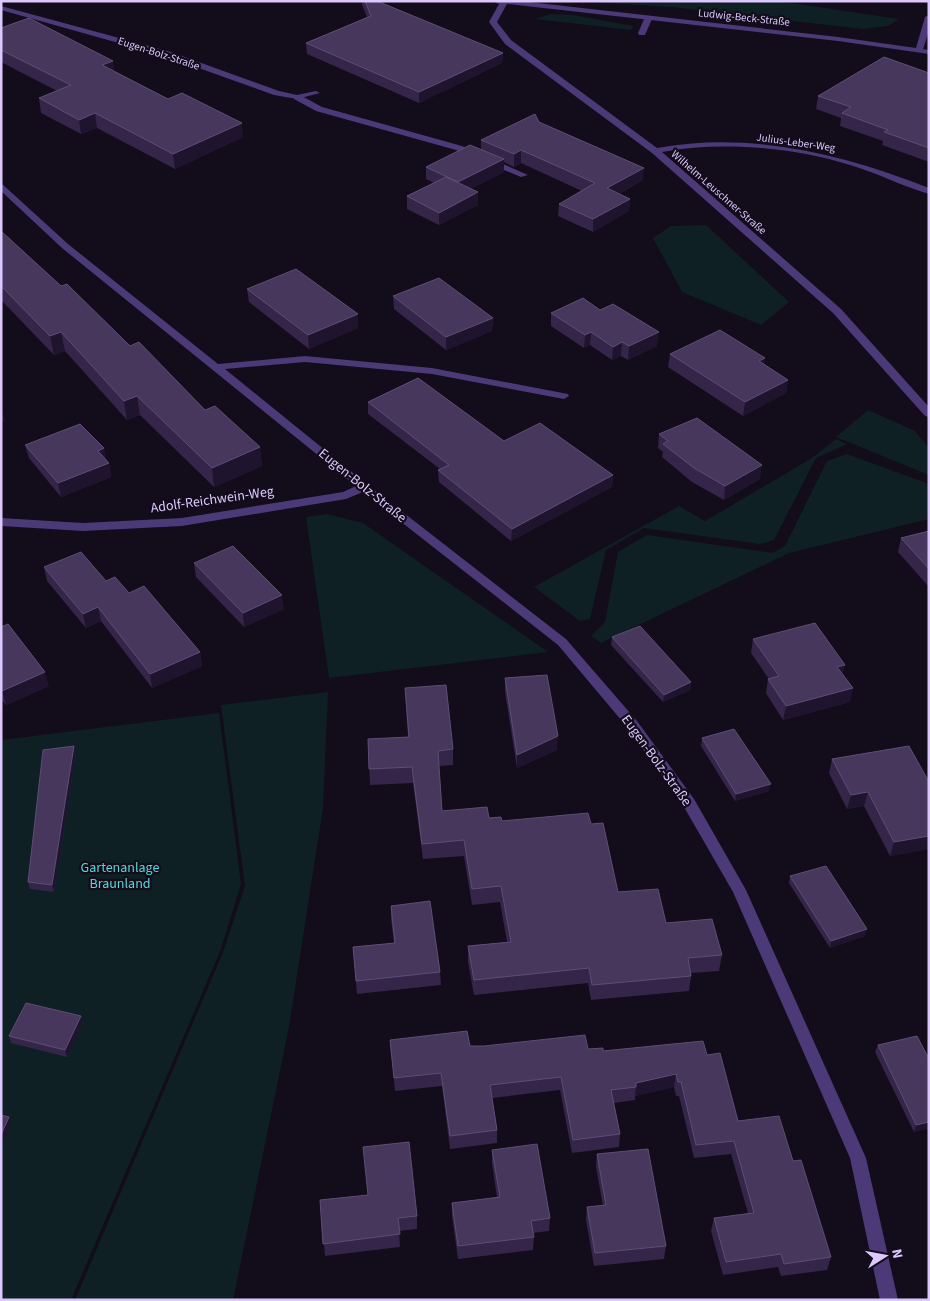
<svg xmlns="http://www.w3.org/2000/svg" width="930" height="1301" font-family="'Source Sans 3',sans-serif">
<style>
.green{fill:#0f2025}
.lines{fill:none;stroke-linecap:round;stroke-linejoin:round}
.service{fill:#4b3978;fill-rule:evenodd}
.minor{fill:#4b3978;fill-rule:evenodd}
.wall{fill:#352549}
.shaded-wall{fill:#1f142e}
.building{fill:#47375c;stroke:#5e4e75}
.labels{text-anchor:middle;stroke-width:4.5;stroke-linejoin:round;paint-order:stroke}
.far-street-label{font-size:11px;fill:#dcc8fc;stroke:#120c1b}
.street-label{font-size:14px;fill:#dcc8fc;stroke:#120c1b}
.park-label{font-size:14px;fill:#5ad6d7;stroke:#120c1b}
</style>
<rect width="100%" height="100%" fill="#120c1b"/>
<!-- green -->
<path class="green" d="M574 1H778L899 19 888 26 863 29 671 7Z
M551 14 573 15 633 26 631 30 535 19Z
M706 225 789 302 761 325 682 292 653 238 671 226Z
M868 410 915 431 929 448V475L836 437Z
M836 439 847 444 816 458 774 540 760 544 644 528 606 550 590 619 580 621 534 587 679 506 705 521 812 458Z
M847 454 929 484V519L789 553 601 643 591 636 605 622 618 552 647 535 772 553 785 546 827 461Z
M327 514 363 523 548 652 329 678 306 517Z
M328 692 323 808 289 1027 233 1300H75L223 952 245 886 221 705Z
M219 713 241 884 221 949 71 1300H1V740Z"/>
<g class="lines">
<!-- service -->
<path class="service" d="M645 17 652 19 645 35H639L638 33Z
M294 95H300L322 107 462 146 528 175 521 177 456 150 316 111 294 99Z"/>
<!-- minor -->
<path class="minor" d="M493 1H520L838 37 916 48 925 17 929 15V31L923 49 929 50V54L838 41 507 4 497 22 511 40 657 148C750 131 842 154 929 188V194C902 186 877 173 850 165 792 147 722 141 662 152L841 309 929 407V417L925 416 833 313 652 153 505 44 489 22 499 4Z
M1 6 171 52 279 91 297 95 316 91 320 93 297 99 274 95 165 56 1 10Z
M1 183 68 244 218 364 305 356 432 368 568 394 569 396 564 399 432 374 305 362 225 369 368 485 566 639 637 721 694 799 746 890 866 1158 898 1300H880L850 1158 733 892 684 807 627 727 558 645 363 492 346 499 182 526 83 531 1 526V518L83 523 182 518 343 492 356 486 62 248 1 191Z"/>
</g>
<!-- wall -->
<path class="wall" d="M362 1H377L503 53 502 63 419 103 307 54 306 43 367 17 362 5Z
M1 28 115 72 243 137 175 169 97 128 81 134 41 113 39 98 57 91 1 62Z
M929 73V162L882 145 883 141 840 126 841 118 816 109 818 96Z
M539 122 643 180 619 194 630 199 629 211 593 232 558 216 559 204 582 191 521 163 514 167 504 162V172L470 189 478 205 439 225 407 209V196L434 183 426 179V167L481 150V140Z
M1 231 61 286 205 410 260 447 262 466 214 487 140 415 127 420 65 351 54 355 1 300Z
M247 289 358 314V328L309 349 249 302Z
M393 296 493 318 492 331 446 350 394 309Z
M551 313 657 346 628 360 621 356 612 360 590 345 584 348 551 326Z
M670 354 764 365 788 380 786 393 743 416 668 367Z
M368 402 504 441 613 475 612 487 511 541 439 482 438 470 440 469 368 414Z
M659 434 760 479 724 500 692 482 662 457 663 452 658 448Z
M25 445 104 448 105 459 109 463 111 477 61 497 29 458Z
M929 531V587L898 552 901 538Z
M194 563 284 609 244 627 196 577Z
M44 567 106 581 129 593 200 652 202 666 152 688 101 621 86 628 47 581Z
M1 627 49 686 6 705 1 699Z
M612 637 691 682 690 690 663 702 611 645Z
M753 639 843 675 850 702 783 720 766 693 768 679H769L751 653Z
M505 678 557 750 517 768 505 692Z
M405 688 453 749V765L439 766 442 811 489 818 502 821 591 824 618 892 666 923 722 955 719 971 691 973V976L689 991 591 1000 588 983 474 995 468 962V946L507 942 500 902 472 905 464 856 423 859 413 783 370 785 368 739 408 737Z
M702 738 769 791 735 801 701 746Z
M74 746 76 753 54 892 30 889 28 882Z
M832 759 929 782V849L890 856 864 806 847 809 829 773Z
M790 876 865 936 830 948 789 883Z
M391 906 440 972 441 985 357 994 353 947 394 943 391 919Z
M81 1016 83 1022 67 1057 11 1043 9 1036Z
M390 1040 470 1046 588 1049 603 1051 707 1055 738 1121 793 1161 831 1257 827 1270 781 1276 778 1267 723 1275 711 1231 714 1218 748 1213 731 1154 694 1158 679 1096H676L674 1087 635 1096V1100L614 1103 620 1134 619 1147 572 1153 560 1090 492 1098 497 1130V1143L450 1149 442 1086 395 1091Z
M878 1045 929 1059V1128L914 1132 875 1052Z
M492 1150 550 1218 549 1231 533 1233 534 1237 533 1250 458 1259 452 1216V1203L497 1198 492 1163Z
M597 1154 666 1246 664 1259 594 1266 586 1220 587 1207 603 1206 596 1167Z
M320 1200 417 1216V1229L399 1231 400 1247 325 1256Z"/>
<!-- shaded-wall -->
<path class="shaded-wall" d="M503 53 502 63 419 103V92Z
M113 61 115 75 102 65Z
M95 113 97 128 81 134 79 120Z
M242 123 243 137 175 169 173 154Z
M521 150V163L514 167V154Z
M504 159V172L458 195V182Z
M644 168 643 180 606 201 607 188Z
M478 192V205L439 225V213Z
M630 199 629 211 593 232V219Z
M358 314V328L309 349 308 335Z
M493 318 492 331 446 350V337Z
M61 332 65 351 54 355 50 336Z
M591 332 590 345 584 348 585 335Z
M659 332 657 346 628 360 629 346Z
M622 342 621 356 612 360 613 347Z
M765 358 763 372 759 361Z
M788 380 786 393 743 416 745 402Z
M137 396 140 415 127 420 124 401Z
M1 407 5 420 1 422Z
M260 447 262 466 214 487 212 468Z
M104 448 106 462 98 451Z
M109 463 111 477 61 497 58 483Z
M762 465 760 479 724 500 725 486Z
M613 475 612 487 511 541 512 529Z
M282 595 284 609 244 627 243 613Z
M98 607 101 621 86 628 83 614Z
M200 652 202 666 152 688 150 674Z
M845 665 842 679 837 667Z
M45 672 49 686 6 705 2 691Z
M691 682 690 690 663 702 664 695Z
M853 688 850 702 783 720 786 706Z
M558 736 557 750 517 768V755Z
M74 746 76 753 54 892 52 885Z
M771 784 769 791 735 801 736 794Z
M868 792 864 806 847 809 851 795Z
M929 836V849L890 856 894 842Z
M867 929 865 936 830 948 831 941Z
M81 1016 83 1022 67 1057 65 1050Z
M676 1074 674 1087 635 1096 636 1087V1083Z
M9 1117 11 1123 1 1148V1135Z
M929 1122V1128L914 1132 916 1125Z"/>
<!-- building -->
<path class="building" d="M365 1H377L503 53 419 92 306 43 371 16Z
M29 18 113 61 102 65 168 99 182 93 242 123 173 154 95 113 79 120 39 98 71 85 1 50V28Z
M884 57 929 73V148L884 132 888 130 842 113 851 107 818 96Z
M535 114 539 122 644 168 607 188 630 199 593 219 559 204 595 183 521 150 514 154 481 140Z
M470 145 504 159 458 182 426 167Z
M446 177 478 192 439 213 407 196Z
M1 231 61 286 67 284 130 346 139 342 205 410 215 406 260 447 212 468 137 396 124 401 61 332 50 336 1 286Z
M296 269 358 314 308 335 247 289Z
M439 278 493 318 446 337 393 296Z
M583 298 600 310 613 304 659 332 629 346 622 342 613 347 591 332 585 335 551 313Z
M720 330 765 358 759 361 788 380 745 402 670 354Z
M418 378 504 441 540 423 613 475 512 529 438 470 449 465 368 402Z
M697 418 762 465 725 486 694 468 663 444 668 441 659 434Z
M80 424 104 448 98 451 109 463 58 483 25 445Z
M929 531V569L901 538Z
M233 546 282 595 243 613 194 563Z
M81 552 106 581 115 577 129 593 144 586 200 652 150 674 98 607 83 614 44 567Z
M815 623 845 665 837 667 853 688 786 706 768 679 779 676 753 639Z
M8 624 45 672 2 691 1 690V627Z
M640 626 691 682 664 695 612 637Z
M547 675 558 736 517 755 505 678Z
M446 685 453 749 438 751 442 811 487 807 489 818 501 817 502 821 588 813 591 824 603 823 618 892 658 889 666 923 712 919 722 955 688 958 691 976 592 985 589 968 474 980 468 946 511 942 501 886 472 889 464 840 422 844 412 767 369 769 368 739 409 737 405 688Z
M734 729 771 784 736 794 702 738Z
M74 746 52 885 28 882 43 750Z
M909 746 929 782V836L894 842 868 792 851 795 832 759Z
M826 866 867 929 831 941 790 876Z
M430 901 440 972 356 981 353 947 395 943 391 906Z
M26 1003 81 1016 65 1050 9 1036Z
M467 1031 470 1046H484L585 1035 588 1049 603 1048V1051L703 1041 707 1055 720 1053 738 1121 779 1116 793 1161 801 1160 831 1257 784 1264 781 1254 726 1262 714 1218 754 1213 734 1141 696 1145 681 1082H678L676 1074 636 1083V1087L611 1090 620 1134 573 1140 561 1077 490 1085 497 1130 450 1136 441 1073 394 1078 390 1040Z
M917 1036 929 1059V1122L916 1125 878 1045Z
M1 1115 9 1117 1 1135Z
M409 1142 417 1216 398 1218 400 1234 323 1244 320 1200 368 1195 363 1147Z
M537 1144 550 1218 531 1221 534 1237 458 1246 452 1203 500 1197 492 1150Z
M648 1149 666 1246 595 1253 587 1207 606 1205 597 1154Z"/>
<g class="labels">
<!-- far-street labels -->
<g class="far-street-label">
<text transform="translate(744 17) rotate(6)" y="4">Ludwig-Beck-Straße</text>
<text transform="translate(159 53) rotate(18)" y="4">Eugen-Bolz-Straße</text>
<text transform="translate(796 142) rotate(8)" y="4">Julius-Leber-Weg</text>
<text transform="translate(719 192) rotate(41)" y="4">Wilhelm-Leuschner-Straße</text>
</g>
<!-- street labels -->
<g class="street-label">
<text transform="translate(363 485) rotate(39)" y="5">Eugen-Bolz-Straße</text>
<text transform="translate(212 499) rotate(-8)" y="5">Adolf-Reichwein-Weg</text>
<text transform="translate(657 760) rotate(54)" y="5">Eugen-Bolz-Straße</text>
</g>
<!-- park labels -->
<g class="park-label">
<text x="120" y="872">Gartenanlage<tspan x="120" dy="16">Braunland</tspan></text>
</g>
</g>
<!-- border -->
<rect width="930" height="1301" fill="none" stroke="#dcc8fc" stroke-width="5"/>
<!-- north arrow -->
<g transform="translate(885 1256) rotate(79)" stroke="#120c1b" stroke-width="4" paint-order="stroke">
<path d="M0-4L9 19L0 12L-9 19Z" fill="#dcc8fc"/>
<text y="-8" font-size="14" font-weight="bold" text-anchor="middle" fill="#dcc8fc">N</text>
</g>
</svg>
